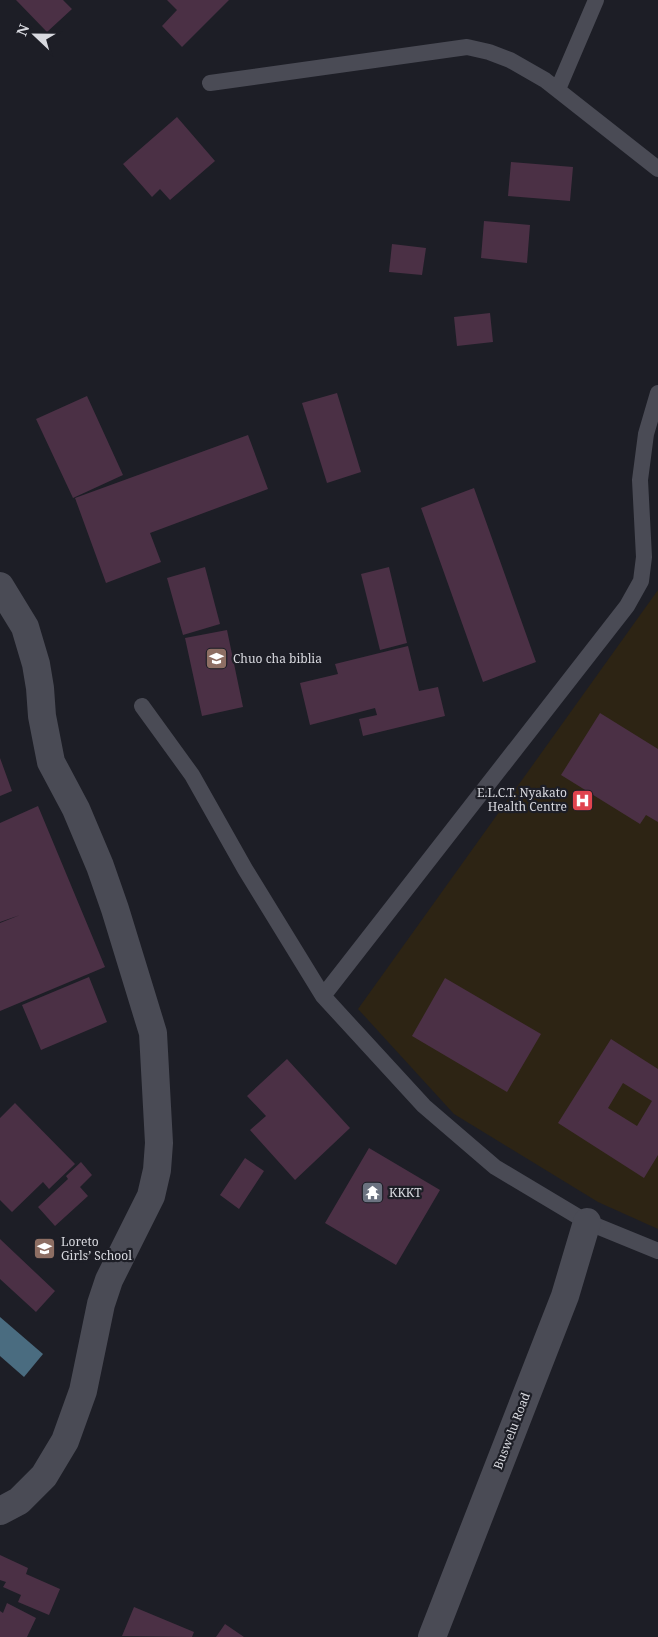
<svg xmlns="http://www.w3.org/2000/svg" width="658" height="1637" font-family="'Noto Serif',serif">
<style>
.medical{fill:#2d2414}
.water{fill:#4a6c80}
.building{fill:#4b3045;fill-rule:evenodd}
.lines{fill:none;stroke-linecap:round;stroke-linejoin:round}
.service{stroke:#4a4b55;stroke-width:16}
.minor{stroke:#4a4b55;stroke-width:28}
.labels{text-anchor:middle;stroke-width:4.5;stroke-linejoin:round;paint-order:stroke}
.poi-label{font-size:12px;fill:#d8d9df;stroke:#1d1e26;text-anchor:start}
.street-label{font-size:12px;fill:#d8d9df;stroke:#1d1e26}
</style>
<rect width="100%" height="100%" fill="#1d1e26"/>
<!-- medical -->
<path class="medical" d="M658 590V1229L598 1202 454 1114 358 1009Z"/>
<!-- water -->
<path class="water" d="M0 1317 43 1354 24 1377 0 1356Z"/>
<!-- building -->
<path class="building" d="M16 0H63L72 9 47 32Z
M167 0H229L182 47 162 26 177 10Z
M177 117 215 161 170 200 160 189 152 197 123 164Z
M511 162 573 167 570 201 508 196Z
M484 221 530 225 527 263 481 258Z
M392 244 426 248 422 275 389 272Z
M490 313 493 342 457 346 454 317Z
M337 393 361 472 327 483 302 403Z
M87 396 123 475 73 498 36 419Z
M248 435 268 489 150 533 161 562 106 583 75 498Z
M474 488 536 662 483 682 421 508Z
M205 567 220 624 183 635 167 578Z
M389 567 407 643 380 650 361 574Z
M227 630 243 707 202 716 185 638Z
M408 646 419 691 438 687 445 716 363 736 359 719 377 715 375 708 310 725 300 683 338 674 335 664Z
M600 713 658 749V822L646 815 640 824 561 775Z
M0 758 12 791 0 796Z
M38 806 105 967 0 1011V923L20 915 0 922V823Z
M89 977 107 1022 41 1050 22 1005Z
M445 978 541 1034 507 1092 412 1036Z
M611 1039 658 1069V1155L644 1178 558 1123ZM623 1083 652 1101 637 1126 608 1108Z
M287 1059 350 1128 295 1180 250 1130 266 1116 247 1096Z
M15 1103 75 1164 49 1189 43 1182 12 1212 0 1200V1118Z
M369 1148 440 1190 396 1265 325 1223Z
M245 1158 264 1171 239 1209 220 1195Z
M81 1162 92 1175 80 1187 88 1196 55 1226 38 1207 68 1179 66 1176Z
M0 1239 55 1291 36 1312 0 1279Z
M0 1555 28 1568 26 1574 60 1589 49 1615 18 1602 21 1595 3 1587 6 1582 0 1580Z
M7 1603 36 1618 27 1637H0V1611L3 1613Z
M134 1607 194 1632 192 1637 122 1636Z
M225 1624 244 1637H216Z"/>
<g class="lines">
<!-- service -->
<path class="service" d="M210 83 467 47 489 52 510 60 545 80 658 169
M558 89 596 0
M142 706 192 775 245 869 323 996 424 1106 495 1167 587 1222 658 1251
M323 996 627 606 641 581 644 557 640 480 646 434 658 393"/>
<!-- minor -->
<path class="minor" d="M0 586 25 627 36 664 40 688 42 716 51 762 76 809 100 866 115 909 153 1033 159 1143 157 1170 151 1196 109 1280 101 1304 83 1391 65 1441 44 1476 19 1501 0 1511
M432 1637 565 1296 587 1222"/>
</g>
<!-- icons -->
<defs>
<symbol id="university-square" viewBox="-11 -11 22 22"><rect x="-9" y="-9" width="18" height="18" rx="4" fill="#8d6e63" stroke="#1d1e26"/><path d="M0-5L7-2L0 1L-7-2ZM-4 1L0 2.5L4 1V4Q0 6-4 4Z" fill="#fff"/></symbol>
<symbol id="hospital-square" viewBox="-11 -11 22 22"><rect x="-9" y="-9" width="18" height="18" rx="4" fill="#e0444e" stroke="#1d1e26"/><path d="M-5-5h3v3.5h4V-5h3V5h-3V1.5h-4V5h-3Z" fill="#fff"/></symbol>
<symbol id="temple-square" viewBox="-11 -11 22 22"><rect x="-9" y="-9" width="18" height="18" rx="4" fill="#6b7280" stroke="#1d1e26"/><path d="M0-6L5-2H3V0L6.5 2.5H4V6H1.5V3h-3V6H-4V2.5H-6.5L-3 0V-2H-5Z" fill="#fff"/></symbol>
<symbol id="school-square" viewBox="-11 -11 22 22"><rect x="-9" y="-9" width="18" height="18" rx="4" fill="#8d6e63" stroke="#1d1e26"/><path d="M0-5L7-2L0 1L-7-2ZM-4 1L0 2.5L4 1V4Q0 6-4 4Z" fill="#fff"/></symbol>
</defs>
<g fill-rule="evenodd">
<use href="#university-square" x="204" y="646" width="25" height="25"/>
<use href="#hospital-square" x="570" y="788" width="25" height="25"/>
<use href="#temple-square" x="360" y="1180" width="25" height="25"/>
<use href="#school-square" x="32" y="1236" width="25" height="25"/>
</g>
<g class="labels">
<!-- poi labels -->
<g class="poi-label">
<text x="233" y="663">Chuo cha biblia</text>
<text x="567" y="797" text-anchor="end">E.L.C.T. Nyakato<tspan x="567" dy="14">Health Centre</tspan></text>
<text x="389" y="1197">KKKT</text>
<text x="61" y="1246">Loreto<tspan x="61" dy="14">Girls’ School</tspan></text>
</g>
<!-- street labels -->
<g class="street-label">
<text transform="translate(512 1431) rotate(-69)" y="4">Buswelu Road</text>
</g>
</g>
<!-- north arrow -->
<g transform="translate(35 35) rotate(292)" stroke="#1d1e26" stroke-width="4" paint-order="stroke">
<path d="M0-4L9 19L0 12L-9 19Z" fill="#d8d9df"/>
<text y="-8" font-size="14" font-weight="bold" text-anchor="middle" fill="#d8d9df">N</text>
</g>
</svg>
